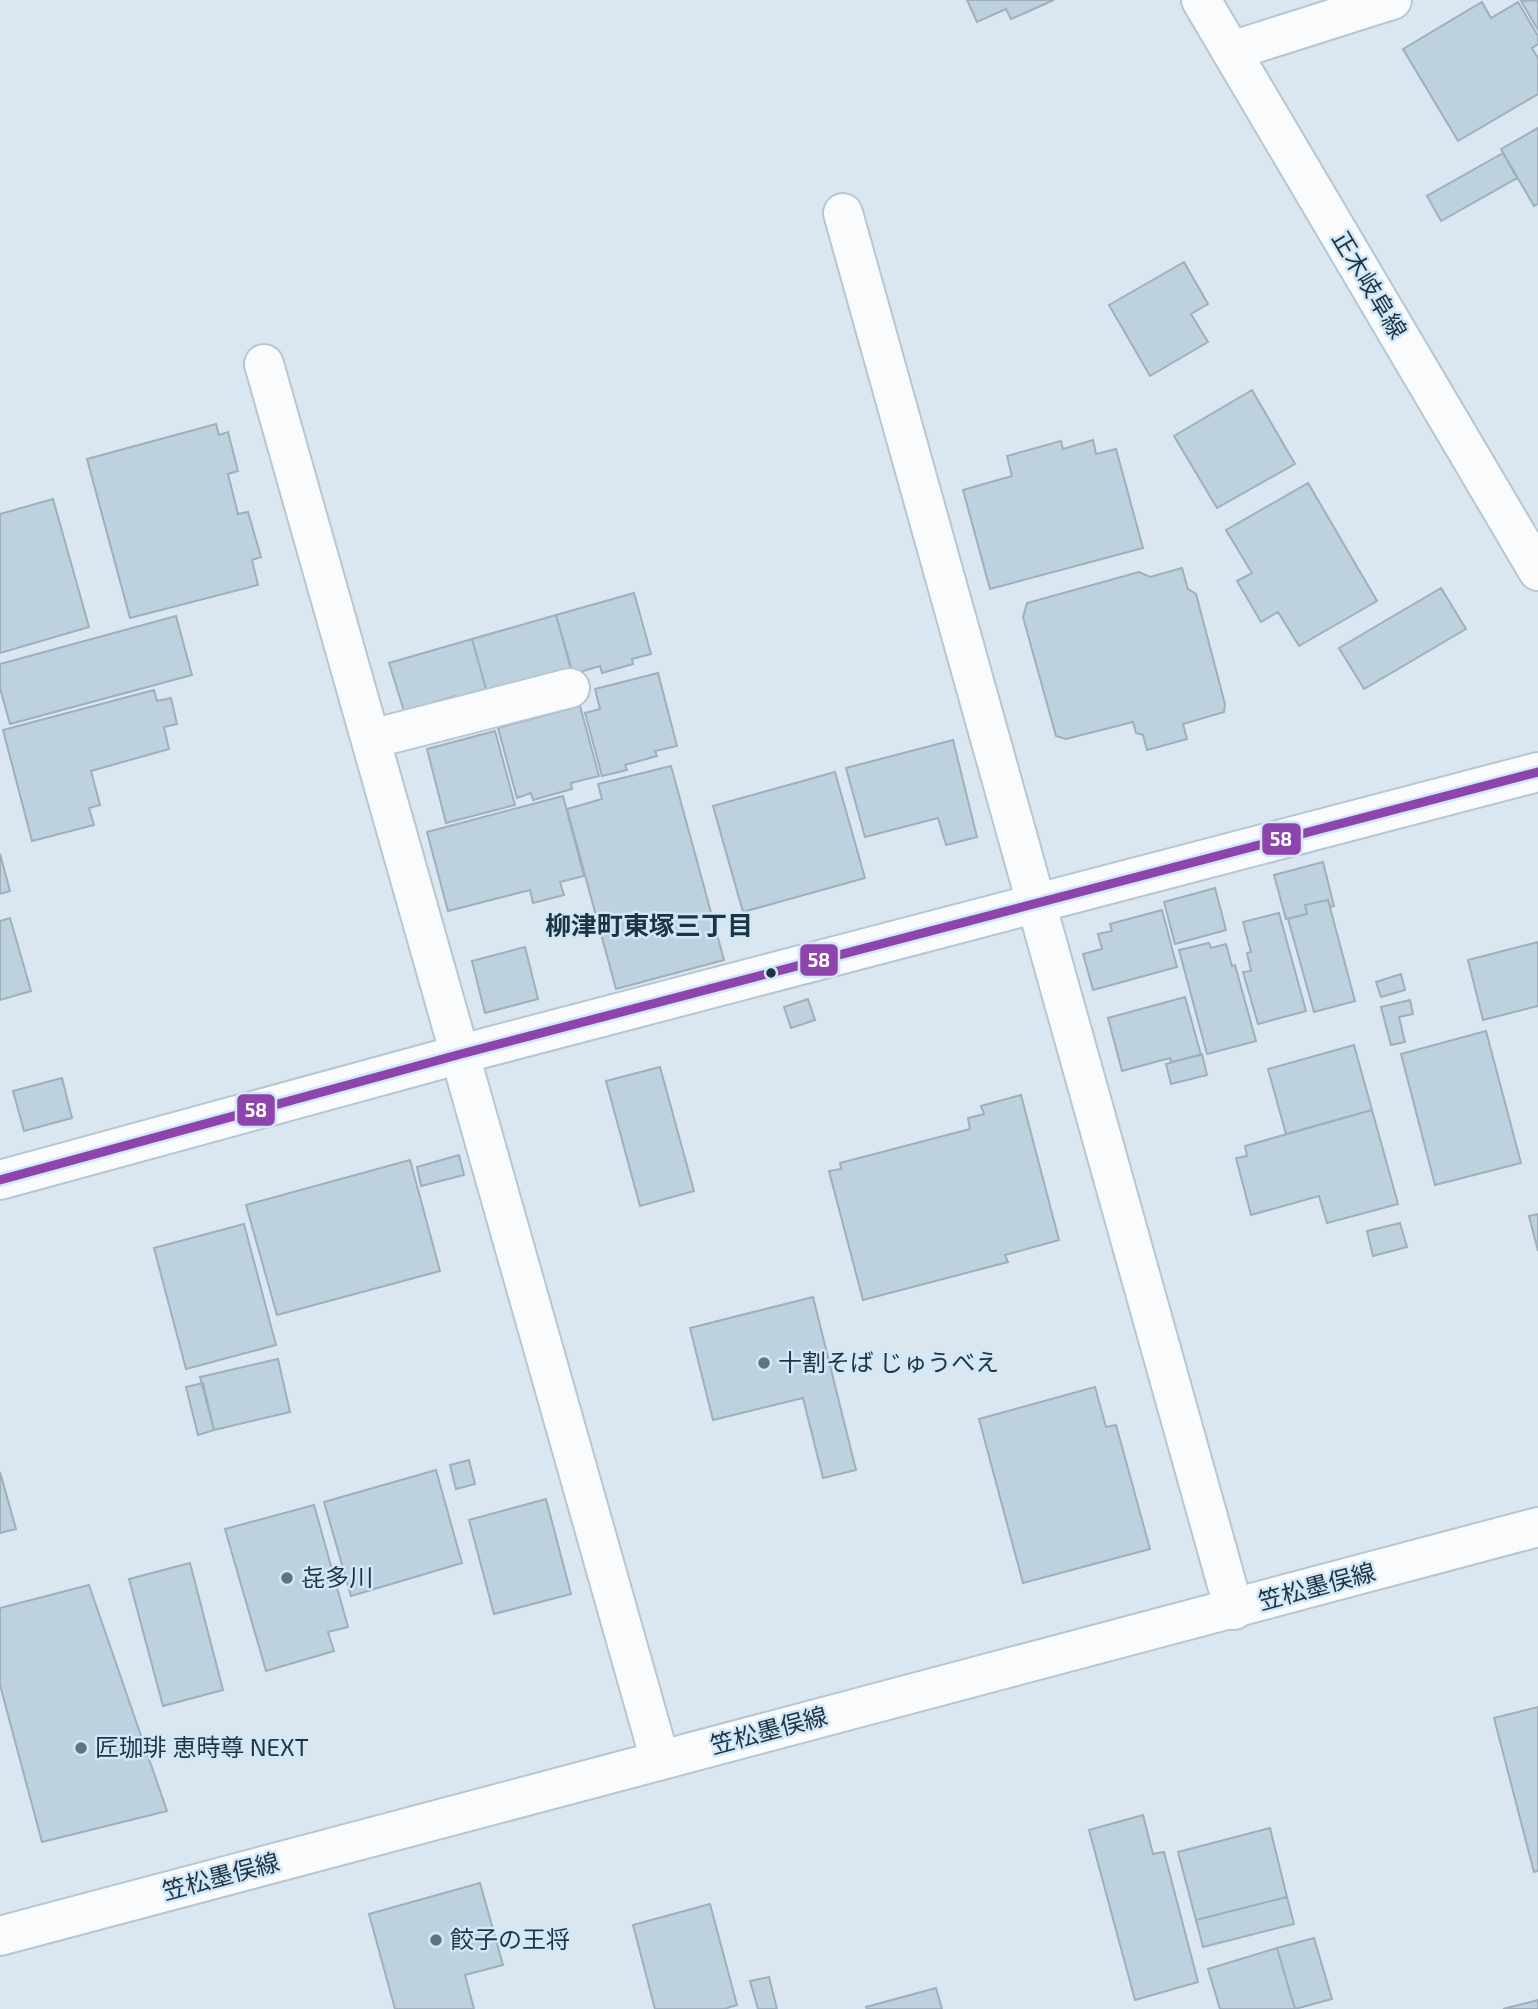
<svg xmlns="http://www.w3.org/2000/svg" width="1538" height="2009" font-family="'Exo 2','Noto Sans JP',sans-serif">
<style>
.building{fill:#bdd1df;stroke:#9fafbb;stroke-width:2}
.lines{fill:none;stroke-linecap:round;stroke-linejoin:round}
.minor-casing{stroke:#b6c6d2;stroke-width:42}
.major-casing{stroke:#b6c6d2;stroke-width:42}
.minor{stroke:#f9fbfd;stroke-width:38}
.major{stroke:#f9fbfd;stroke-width:38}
.bus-1-casing{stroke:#d2e8f8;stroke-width:14}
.bus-1{stroke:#8e44ad;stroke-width:9}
.bus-dot{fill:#1d3444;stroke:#d2e8f8;stroke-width:2.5}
.poi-dot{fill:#5f7380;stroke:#d2e8f8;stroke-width:2.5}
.labels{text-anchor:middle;stroke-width:5;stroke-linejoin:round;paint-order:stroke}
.street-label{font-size:24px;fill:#1d3444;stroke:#d2e8f8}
.poi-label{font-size:24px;fill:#1d3444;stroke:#d2e8f8;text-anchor:start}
.neighbourhood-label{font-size:26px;font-weight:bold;fill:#1d3444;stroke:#d2e8f8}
.line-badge{stroke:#d2e8f8;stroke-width:2.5}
.badge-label{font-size:19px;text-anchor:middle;font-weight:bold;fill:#fff}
</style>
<rect width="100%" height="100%" fill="#dae7f0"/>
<!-- building -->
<path class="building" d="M967 0H1054L1011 19 1006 9 977 22Z
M1538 0V30L1521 1Z
M1482 2 1491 18 1518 2 1538 36V44L1532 48 1538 58V94L1458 141 1403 49Z
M1538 128V204L1534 206 1501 149Z
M1503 153 1517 178 1441 221 1427 196Z
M1184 262 1208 304 1191 314 1208 342 1150 376 1109 305Z
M1252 390 1295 464 1217 508 1174 436Z
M216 424 219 435 228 432 238 471 228 474 238 514 248 512 261 557 252 560 258 585 130 618 87 459Z
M1093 440 1096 454 1116 449 1143 548 990 589 963 490 1012 476 1007 456 1061 441 1063 449Z
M1308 483 1377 601 1299 646 1278 612 1261 622 1237 581 1252 573 1226 530Z
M53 499 89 627 0 653V514Z
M1182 568 1188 589 1196 594 1225 704 1224 712 1183 724 1187 739 1147 750 1143 735 1136 733 1133 722 1066 739 1056 736 1023 617 1027 603 1139 572 1150 577Z
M1441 588 1466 629 1364 689 1339 648Z
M634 593 651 654 632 659 633 664 602 673 600 666 573 674 556 615Z
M556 615 572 673 488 696 472 639Z
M176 616 192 675 10 724 0 688V664Z
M472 639 488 696 458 705 456 696 404 711 389 663Z
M658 673 677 746 655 751 657 756 625 765 627 770 602 776 585 713 600 709 595 689Z
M154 690 157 701 171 698 177 724 164 727 169 749 91 771 100 805 89 808 94 825 32 841 3 730Z
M580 706 599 776 571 783 572 789 533 800 531 793 517 798 498 728Z
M495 731 515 805 446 823 427 749Z
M953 740 977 837 946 845 938 818 865 837 846 768Z
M671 766 724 960 616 989 567 809 602 799 598 784Z
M835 772 865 878 743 912 713 806Z
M563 796 584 876 560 882 564 895 533 903 530 890 448 911 427 832Z
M0 854 10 891 0 894Z
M1323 862 1334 906 1330 907 1328 900 1305 905 1307 914 1286 919 1274 875Z
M1215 888 1226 930 1175 944 1164 902Z
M1328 900 1355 1001 1314 1012 1288 919 1307 914 1305 905Z
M1162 910 1177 967 1093 990 1083 954 1102 949 1098 934 1112 931 1110 924Z
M1279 913 1306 1011 1258 1024 1243 972 1251 971 1247 953 1251 952 1243 922Z
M10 918 31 991 0 1000V921Z
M1538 942V1006L1483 1020 1468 960Z
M1209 943 1211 948 1226 944 1232 966 1235 965 1256 1041 1207 1054 1179 950Z
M525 947 538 999 485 1013 472 961Z
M1401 974 1405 990 1381 997 1376 982Z
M1185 997 1201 1055 1171 1062 1170 1058 1122 1071 1108 1018Z
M808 999 815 1020 791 1028 784 1007Z
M1410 1000 1413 1014 1399 1017 1405 1042 1391 1045 1381 1007Z
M1486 1031 1521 1163 1435 1185 1401 1054Z
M1354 1045 1372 1110 1286 1134 1268 1069Z
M1202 1054 1207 1075 1171 1084 1166 1064Z
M660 1067 694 1191 640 1206 606 1081Z
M62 1078 72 1118 24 1131 13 1091Z
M1021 1095 1059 1240 1005 1255 1008 1262 863 1300 829 1171 841 1169 840 1163 970 1129 968 1118 984 1114 981 1106Z
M1372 1110 1398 1204 1327 1223 1319 1196 1251 1215 1236 1158 1247 1156 1245 1146Z
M459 1155 464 1175 421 1186 417 1167Z
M410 1160 440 1271 277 1315 246 1205Z
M1538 1214V1251L1529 1216Z
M1400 1223 1407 1247 1373 1256 1367 1231Z
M244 1224 276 1345 186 1369 154 1248Z
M813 1297 856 1470 823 1478 803 1398 713 1420 690 1328Z
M278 1359 290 1412 214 1430 200 1377Z
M203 1383 214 1430 198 1435 186 1387Z
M1095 1387 1106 1427 1116 1425 1150 1549 1023 1583 979 1419Z
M469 1460 475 1484 456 1489 450 1465Z
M436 1470 462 1563 351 1596 324 1502Z
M0 1472 16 1529 0 1533Z
M546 1499 571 1594 494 1614 469 1520Z
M314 1505 348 1627 328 1632 334 1651 266 1671 225 1529Z
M190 1563 223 1690 163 1706 129 1579Z
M89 1585 167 1811 42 1842 0 1685V1608Z
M1538 1707V1871L1534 1872 1494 1718Z
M1143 1815 1153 1854 1164 1852 1198 1982 1135 2000 1089 1830Z
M1270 1828 1287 1897 1196 1920 1178 1852Z
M480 1883 503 1965 465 1975 474 2009H395L369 1914Z
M1287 1897 1294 1924 1203 1947 1196 1920Z
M710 1904 737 2005 724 2009H655L633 1925Z
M1314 1938 1332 1999 1295 2009 1277 1948Z
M1277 1948 1295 2009H1220L1208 1969Z
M769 1977 777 2009H758L750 1981Z
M936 1988 942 2009H867L866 2007Z
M1538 2000V2009H1503Z"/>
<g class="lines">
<defs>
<path id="minor" d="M1231 51 1392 0
M843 213 1234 1610
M264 364 660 1760
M371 739 570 688
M0 1180 461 1054 1538 772"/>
<path id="major" d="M1201 0 1538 571
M0 1936 1538 1527"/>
</defs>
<!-- minor casing -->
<use href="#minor" class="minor-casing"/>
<!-- major casing -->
<use href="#major" class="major-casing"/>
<!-- minor -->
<use href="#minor" class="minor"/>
<!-- major -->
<use href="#major" class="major"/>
<defs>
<path id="bus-1" d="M0 1180 461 1054 1538 772"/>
</defs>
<!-- bus-1 casing -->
<use href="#bus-1" class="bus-1-casing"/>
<!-- bus-1 -->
<use href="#bus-1" class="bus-1"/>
</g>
<!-- markers -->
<circle class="bus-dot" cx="771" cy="973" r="6"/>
<g class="poi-dot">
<circle cx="764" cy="1363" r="7"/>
<circle cx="287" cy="1578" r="7"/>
<circle cx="81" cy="1748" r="7"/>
<circle cx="436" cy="1940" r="7"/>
</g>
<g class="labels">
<!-- street labels -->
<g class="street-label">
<text transform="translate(1369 285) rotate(59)" y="8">正木岐阜線</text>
<text transform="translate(1317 1587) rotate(-15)" y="8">笠松墨俣線</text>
<text transform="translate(769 1731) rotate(-15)" y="8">笠松墨俣線</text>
<text transform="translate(221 1877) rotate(-15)" y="8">笠松墨俣線</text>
</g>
<!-- poi labels -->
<g class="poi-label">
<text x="778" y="1371">十割そば じゅうべえ</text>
<text x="301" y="1586">㐂多川</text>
<text x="95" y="1756">匠珈琲 恵時尊 NEXT</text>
<text x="450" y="1948">餃子の王将</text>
</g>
<!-- neighbourhood labels -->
<g class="neighbourhood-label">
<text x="649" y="935">柳津町東塚三丁目</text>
</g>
</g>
<g class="line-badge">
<rect x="1261" y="822" width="41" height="34" rx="7" fill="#8e44ad"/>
<rect x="799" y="943" width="40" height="34" rx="7" fill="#8e44ad"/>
<rect x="236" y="1093" width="40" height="34" rx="7" fill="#8e44ad"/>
</g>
<g class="badge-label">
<text x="1281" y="846">58</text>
<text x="819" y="967">58</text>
<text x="256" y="1117">58</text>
</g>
</svg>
